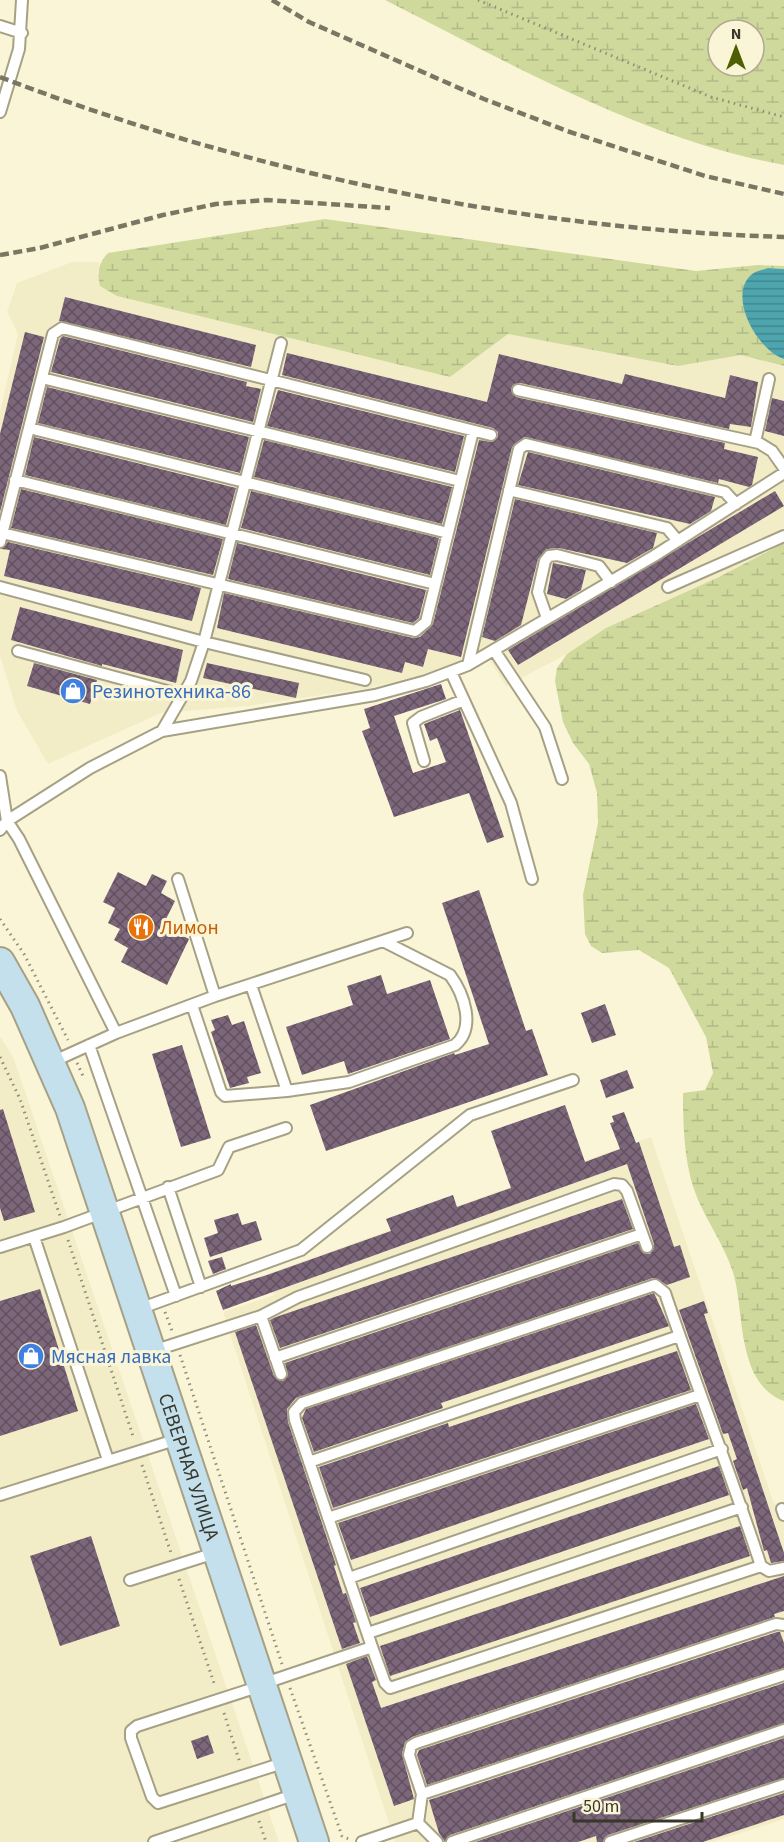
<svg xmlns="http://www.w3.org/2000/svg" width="784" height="1842" font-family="'Source Sans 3',sans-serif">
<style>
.built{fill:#f3edc7}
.wetland{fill:url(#wetland-marsh);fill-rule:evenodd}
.water{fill:url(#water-rules)}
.building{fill:url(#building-cross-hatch)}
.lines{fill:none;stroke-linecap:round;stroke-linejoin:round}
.service-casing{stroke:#a6a185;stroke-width:14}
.secondary-casing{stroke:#a6a185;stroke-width:32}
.path{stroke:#908d79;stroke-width:3;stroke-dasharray:1.5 4.5;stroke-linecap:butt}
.service{stroke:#fff;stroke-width:10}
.secondary{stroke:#c4e0ec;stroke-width:28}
.rail{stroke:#797664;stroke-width:4.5;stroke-dasharray:9 4.5;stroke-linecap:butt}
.labels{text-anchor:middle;stroke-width:6;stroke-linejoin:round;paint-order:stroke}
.shop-label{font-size:20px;fill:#366cbe;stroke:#fbf5d7;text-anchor:start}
.food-label{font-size:20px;fill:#c56008;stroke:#fbf5d7;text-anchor:start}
.street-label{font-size:20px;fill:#39372c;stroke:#fbf5d7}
</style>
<defs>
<pattern id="wetland-marsh" width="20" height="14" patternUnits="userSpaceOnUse" patternTransform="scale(1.5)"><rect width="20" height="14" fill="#cfd99c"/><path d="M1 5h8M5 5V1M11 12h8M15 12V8" fill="none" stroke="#b2bb87"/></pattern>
<pattern id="water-rules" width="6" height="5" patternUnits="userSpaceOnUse" patternTransform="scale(1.5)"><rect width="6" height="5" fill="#4ea5ae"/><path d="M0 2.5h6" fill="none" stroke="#42878e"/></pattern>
<pattern id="building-cross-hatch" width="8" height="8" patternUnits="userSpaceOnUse" patternTransform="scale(1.5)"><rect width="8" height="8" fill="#7c667a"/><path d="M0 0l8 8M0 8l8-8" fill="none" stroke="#61505f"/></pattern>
</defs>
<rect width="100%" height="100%" fill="#fbf5d7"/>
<!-- built -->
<path class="built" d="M72 262H100L97 273 117 296 450 376 508 334 678 366 741 355 784 366V543L719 577 606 628 567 654 506 686 490 661 428 673 370 688 248 706 161 713 48 764 17 711 0 656V412L18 334 7 312 17 283Z
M0 1036 14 1059 279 1842H0Z
M651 1137 774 1504 784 1501V1819L713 1842H395L223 1312 274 1295 267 1274Z"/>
<!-- wetland -->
<path class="wetland" d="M385 0H784V165C643 139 511 64 385 0ZM718 30H754V66H718Z
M325 219 696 271 758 265 784 266V269L768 268 743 303C751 324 762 351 784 359V366L741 355 678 366 508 334 450 377 117 296 100 286C97 272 98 264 108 253Z
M784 543V1401C738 1384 744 1318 735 1280 728 1249 706 1222 695 1192 684 1162 683 1124 683 1093L705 1090 713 1073 706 1037 669 968 639 950 602 953 591 946 585 934 583 895 598 823 597 793 589 764 573 743 563 722 555 681 557 668 567 654 606 628 719 577Z"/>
<!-- water -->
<path class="water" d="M768 268 784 269V359C758 351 727 297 751 275 755 271 763 270 768 268Z"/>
<!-- building -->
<path class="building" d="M65 297 256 345 251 367 59 321Z
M25 332 44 337 0 512V434Z
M63 336 247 382 246 386 261 389 253 422 51 372 60 339Z
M287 353 487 402 499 354 622 384 625 374 725 398 730 375 758 382 751 427 730 424 729 429 520 383 513 385 511 389 516 397 725 443 724 449 758 457 752 485 749 487 719 479 718 483 524 437 512 447 461 657 428 649 423 667 405 662 402 673 217 628 224 593 413 638 420 637 433 624 479 440 492 442 498 437V432L493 428 282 375Z
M47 387 249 437 240 473 38 423Z
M278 390 464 436 455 472 267 426Z
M772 398 784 401V436L765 431Z
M34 437 236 488 226 525 25 475Z
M264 440 452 487 442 524 254 477Z
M528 452 715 497 711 511 690 524 518 485Z
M21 489 223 539 213 575 11 528Z
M251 491 439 538 430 575 241 528Z
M775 491 784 506 518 665 508 650Z
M515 499 657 533 653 548 627 563 559 548 547 549 538 559 521 625 495 641 482 637Z
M8 542 201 588 192 621 4 576 10 550 1 549Z
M237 543 426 590 419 618 413 623 228 579Z
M553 563 586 570 581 590 566 599 547 594Z
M20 607 183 650 176 683 102 664V666L11 640Z
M34 663 97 680 90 704 27 686Z
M207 663 299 683 296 698 203 678Z
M441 684 446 699 394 716 413 773 446 762 437 738 430 741 424 724 460 710 504 837 487 843 469 793 394 817 362 731 370 728 364 709Z
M118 872 146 886 152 874 167 881 161 893 175 901 163 925 189 939 167 985 121 962 128 948 114 940 120 929 108 923 115 908 103 902Z
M479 890 526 1031 532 1029 548 1075 326 1151 310 1105 454 1053 455 1055 489 1044 442 903Z
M381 975 387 994 430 980 450 1039 348 1074 344 1061 302 1075 286 1027 353 1005 347 986Z
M605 1004 616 1035 592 1043 581 1013Z
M228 1015 232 1025 244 1021 261 1073 247 1077 249 1083 230 1088 211 1032 215 1030 211 1020Z
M182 1045 211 1138 181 1147 152 1054Z
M627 1070 634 1088 606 1098 600 1080Z
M565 1105 585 1162 620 1149 610 1123 614 1122 612 1116 624 1112 636 1143 639 1142 674 1247 680 1245 690 1277 667 1285 653 1278 296 1398 287 1409 288 1422 336 1565 334 1566 343 1594 346 1593 356 1622 353 1623 360 1643 342 1649 235 1332 256 1325 274 1376 283 1381 288 1375 285 1363 638 1243 643 1253 650 1254 654 1244 627 1164 223 1310 216 1291 231 1284V1286L267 1275 391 1231 386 1219 453 1195 457 1207 511 1188 491 1131Z
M3 1109 35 1212 4 1221 0 1208V1110Z
M622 1199 633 1229 280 1348 270 1320 276 1317Z
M238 1213 242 1225 256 1221 262 1240 210 1257 204 1238 218 1233 214 1220Z
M222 1257 226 1269 213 1274 208 1261Z
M40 1289 78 1411 0 1436V1301Z
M654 1293 669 1326 441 1403 443 1408 314 1452 302 1418 306 1409Z
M704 1301 708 1313 704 1314 784 1553V1561L771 1563 767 1550 764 1551 747 1488 743 1490 733 1461 737 1459 728 1433 723 1434 679 1310Z
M677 1351 691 1390 333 1508 319 1467 448 1423 449 1427Z
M696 1404 709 1439 351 1560 338 1523Z
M719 1466 729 1495 370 1617 360 1588Z
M740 1526 750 1556 390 1676 380 1646Z
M91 1536 120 1626 60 1646 30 1556Z
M784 1576V1611L774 1614 775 1617 412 1737 405 1742 402 1754 414 1799 394 1806 346 1664 367 1656 376 1680 372 1682 381 1708Z
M777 1632H780L784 1643V1668L427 1785 417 1755 419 1750Z
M784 1683V1723L450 1835 445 1842 439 1833 429 1800Z
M208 1735 214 1753 197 1759 191 1741Z
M784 1738V1778L608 1835 603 1842H597L596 1836 578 1842H475Z
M784 1793V1815L703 1842H634Z"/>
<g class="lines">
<defs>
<path id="service" d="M0 26 22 33
M0 112 19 49 22 0
M42 378 460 481
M518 390 759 443 772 451 784 468
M29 428 448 533
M755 442 769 379
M15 480 435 584
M509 490 667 528 678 541
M2 533 415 631 426 622 473 431
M0 542 53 334 62 328 491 435
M0 587 204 642 365 680
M668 587 784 536
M547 618 538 592 545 561 549 556 557 555 599 566 611 582
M494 650 545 727 562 779
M18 651 182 695
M468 665 654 556 784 473
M451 672 511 803 532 879
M162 731 375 695 426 681 468 665 519 449 526 444 725 492 736 504
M424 761 413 723 421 717 464 700
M0 776 7 821 0 830
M178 879 215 996
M251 985 287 1091 349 1082 455 1045C476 1028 464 994 450 975L383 941
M192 1005 221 1092 225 1096 287 1091
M116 1033 215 996 407 933
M89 1045 176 1296
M52 1062 116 1033 19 839 7 821 90 768 162 731 191 681 204 642 281 343
M168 1187 201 1287
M34 1237 108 1460
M0 1247 64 1227 218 1170 229 1147 286 1128
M139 1309 301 1250 470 1115 573 1080
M261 1316 281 1374
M153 1351 261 1316 298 1297 614 1184 622 1185 627 1191 647 1247
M275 1358 642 1234
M309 1462 679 1336
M0 1495 178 1439
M782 1509 784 1515
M328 1518 700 1395
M761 1566 390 1688 385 1683 372 1647 295 1420 294 1412 302 1403 655 1285 665 1293C696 1385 731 1474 761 1566L769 1571 784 1568
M349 1578 722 1449
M130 1580 218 1552
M368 1633 742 1507
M262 1684 372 1647
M261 1686 137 1726 131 1731V1738L152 1797 158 1803 286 1762
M422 1794 784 1675
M418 1823 422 1794 409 1755 411 1746 416 1743 776 1624 784 1625
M418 1823 437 1842
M154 1842 296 1794
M362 1842 418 1823
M452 1842 784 1730
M610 1842 784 1785"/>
<g id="secondary">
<path id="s1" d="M0 962 25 1006 70 1108 314 1842"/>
</g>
</defs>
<!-- service casing -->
<use href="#service" class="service-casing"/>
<!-- secondary casing -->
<use href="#secondary" class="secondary-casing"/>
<!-- path -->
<path class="path" d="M478 0 711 97 784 117
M0 919 24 954 68 1040
M0 1057 20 1099 60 1216
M77 1063 83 1076
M68 1240 134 1439
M165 1312 172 1331
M180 1355 282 1664
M142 1465 171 1553
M179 1579 215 1686
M290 1688 342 1836 351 1840
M224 1713 240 1763
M259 1821 266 1842"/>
<!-- service -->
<use href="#service" class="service"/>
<!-- secondary -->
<use href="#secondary" class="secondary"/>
<!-- rail -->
<path class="rail" d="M272 0 309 22 484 99 567 131 705 176 784 194
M0 77C248 172 518 229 784 237
M0 255 40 248 163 215 216 204 267 200 390 208"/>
</g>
<!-- icons -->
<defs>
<symbol id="shop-disc" viewBox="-11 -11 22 22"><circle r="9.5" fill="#3f7fe0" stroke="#fbf5d7"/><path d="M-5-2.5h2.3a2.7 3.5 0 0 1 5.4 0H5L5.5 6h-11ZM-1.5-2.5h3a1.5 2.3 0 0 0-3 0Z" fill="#fff"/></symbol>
<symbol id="restaurant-disc" viewBox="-11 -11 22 22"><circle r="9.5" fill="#e8710a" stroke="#fbf5d7"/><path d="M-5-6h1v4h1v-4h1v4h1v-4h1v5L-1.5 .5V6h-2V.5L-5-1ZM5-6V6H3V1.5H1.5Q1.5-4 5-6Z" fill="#fff"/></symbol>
</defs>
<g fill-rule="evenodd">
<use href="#shop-disc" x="58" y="676" width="30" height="30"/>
<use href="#restaurant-disc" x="126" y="912" width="30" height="30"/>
<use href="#shop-disc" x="16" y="1341" width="30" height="30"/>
</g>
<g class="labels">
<!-- shop labels -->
<g class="shop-label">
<text x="92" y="698">Резинотехника-86</text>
<text x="51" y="1363">Мясная лавка</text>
</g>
<!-- food labels -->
<g class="food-label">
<text x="160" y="934">Лимон</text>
</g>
<!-- street labels -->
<g class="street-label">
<text dy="7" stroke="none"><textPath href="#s1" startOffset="540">СЕВЕРНАЯ УЛИЦА</textPath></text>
</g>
</g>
<!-- north arrow -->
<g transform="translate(736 48)"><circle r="28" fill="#fbf5d7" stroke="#ada993" stroke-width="1.5"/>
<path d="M0-4.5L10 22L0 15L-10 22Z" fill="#4f5e00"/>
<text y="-9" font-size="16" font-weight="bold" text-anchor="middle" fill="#39372c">N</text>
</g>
<!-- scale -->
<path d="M574 1812v9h128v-9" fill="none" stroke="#39372c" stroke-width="3"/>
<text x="583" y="1812" font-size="18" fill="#39372c" stroke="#fbf5d7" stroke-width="4.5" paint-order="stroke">50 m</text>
</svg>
